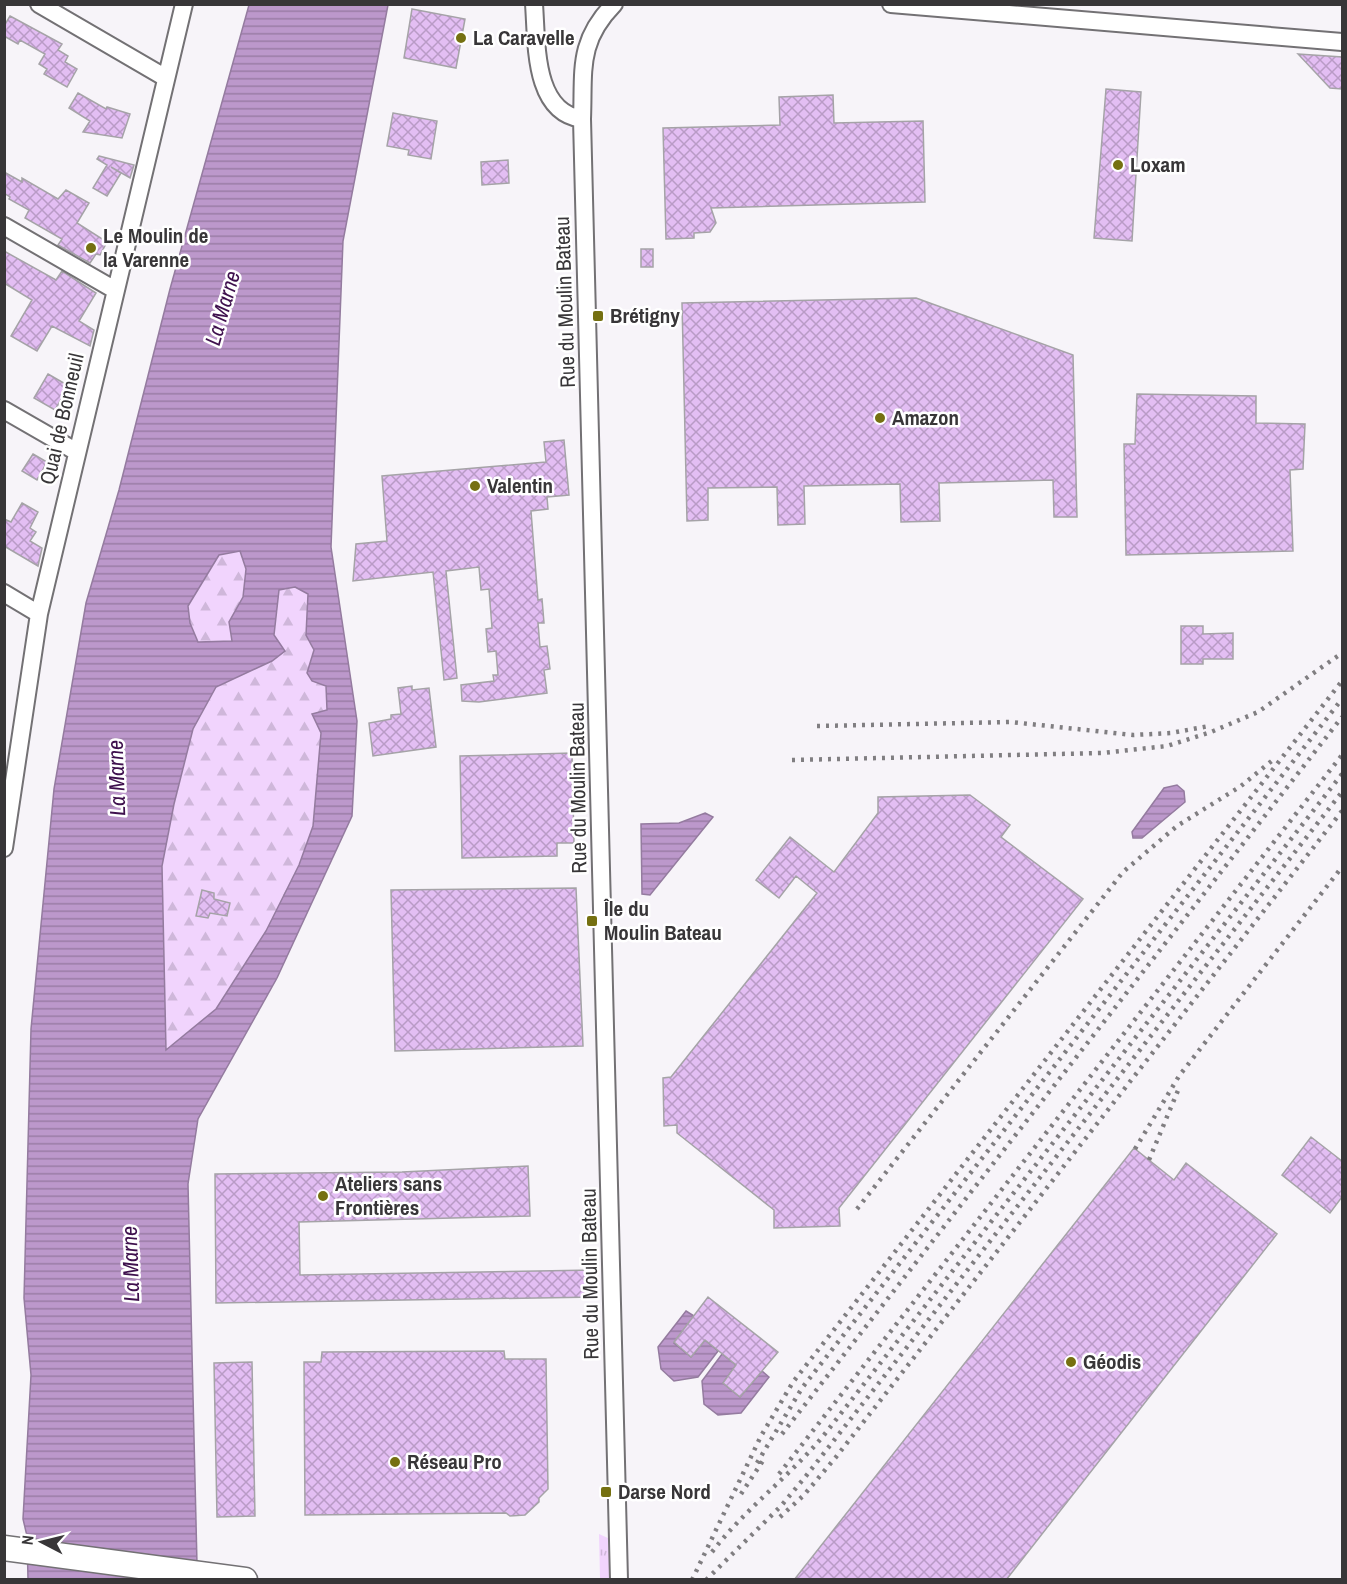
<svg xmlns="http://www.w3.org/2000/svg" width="1347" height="1584" font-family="'Archivo Narrow',sans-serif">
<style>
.grass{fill:url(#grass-tufts)}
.forest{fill:url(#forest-firs)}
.water{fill:url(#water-rules);stroke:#947b9f;stroke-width:1.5;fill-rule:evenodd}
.building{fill:url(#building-cross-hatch);stroke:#a5a3a7;stroke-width:1.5}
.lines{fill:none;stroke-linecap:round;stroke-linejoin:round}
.minor-casing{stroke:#737174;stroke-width:20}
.secondary-casing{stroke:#737174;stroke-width:27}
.minor{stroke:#fff;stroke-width:16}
.secondary{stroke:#fff;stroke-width:24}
.rail{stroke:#807e81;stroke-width:4.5;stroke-dasharray:3 6;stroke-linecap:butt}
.poi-dot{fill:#757011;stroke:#fff;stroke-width:2}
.labels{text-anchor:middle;stroke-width:5;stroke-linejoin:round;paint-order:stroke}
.poi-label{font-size:21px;font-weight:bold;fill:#383638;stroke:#fff;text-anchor:start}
.street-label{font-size:21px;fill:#383638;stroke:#fff}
.water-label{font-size:22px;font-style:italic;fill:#3e104d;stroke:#fff}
</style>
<defs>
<pattern id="grass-tufts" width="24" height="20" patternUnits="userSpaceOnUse" patternTransform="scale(1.5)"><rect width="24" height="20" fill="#f1d4fd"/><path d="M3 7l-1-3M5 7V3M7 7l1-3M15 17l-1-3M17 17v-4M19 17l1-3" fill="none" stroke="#cfb7da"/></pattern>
<pattern id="forest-firs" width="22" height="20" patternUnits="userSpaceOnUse" patternTransform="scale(1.5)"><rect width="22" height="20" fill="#f1d4fd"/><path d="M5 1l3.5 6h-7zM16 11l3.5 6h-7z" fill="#cfb7da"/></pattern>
<pattern id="water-rules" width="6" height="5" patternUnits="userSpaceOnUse" patternTransform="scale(1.5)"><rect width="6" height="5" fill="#bc98cb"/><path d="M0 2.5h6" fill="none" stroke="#9a7da6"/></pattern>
<pattern id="building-cross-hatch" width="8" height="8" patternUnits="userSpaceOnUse" patternTransform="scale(1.5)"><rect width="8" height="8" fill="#e3bef3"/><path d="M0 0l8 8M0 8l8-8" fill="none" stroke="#b99bc6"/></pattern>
</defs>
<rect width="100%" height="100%" fill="#f7f4f9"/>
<!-- grass -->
<path class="grass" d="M599 1534 610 1539V1579H600Z"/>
<!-- forest -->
<path class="forest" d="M240 550 246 569 243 597 229 622 233 641 198 642 190 623 188 606 219 555Z
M295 587 308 594 306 635 314 650 312 681 326 685 327 710 321 733 313 826 299 865 266 931 216 1009 165 1051 162 866 174 804 193 729 216 687 243 672 274 635 279 590Z"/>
<!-- water -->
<path class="water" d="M249 5H388L343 241 331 547 357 721 352 816 277 978 198 1119 188 1184 197 1564 201 1579H28L27 1536 23 1519 31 1375 24 1298 31 1029 54 789 86 603 119 490 170 289ZM240 551 246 569 243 597 229 622 232 641 198 642 190 623 188 606 219 555ZM295 587 308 594 306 635 314 650 307 673 312 681 326 686 327 710 312 714 321 733 313 826 299 865 266 931 216 1009 166 1050 162 866 174 804 193 729 216 687 272 661 285 651 274 635 279 590Z
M1177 785 1184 791 1185 802 1142 838H1133L1132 832 1164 788Z
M705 813 713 817 650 895 642 894 641 824 679 823Z
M686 1311 694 1316 674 1343 691 1357 705 1340 718 1351 698 1377 674 1381 661 1369 658 1347Z
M722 1354 736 1365 723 1383 740 1397 762 1371 769 1377 741 1413 718 1415 704 1404 702 1381Z"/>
<!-- building -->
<path class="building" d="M412 9 465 19 456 68 404 58Z
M10 16 62 44 58 50 68 56 65 62 77 69 67 87 44 74 47 69 39 64 45 54 20 40 18 44 4 36V26Z
M1298 54 1342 57V89L1330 88Z
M1106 89 1141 92 1132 241 1094 238Z
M78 93 106 109 107 107 130 114 122 138 83 132 90 121 69 108Z
M833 95 834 123 923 121 925 202 711 208 716 223 710 232 694 233V238L666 239 663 128 780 125 779 97Z
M393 113 437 121 431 159 408 155 409 150 387 146Z
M99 156 134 165 130 178 111 167 121 173 107 196 93 188 107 165 97 159Z
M508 160 509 183 482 185 481 162Z
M4 172 22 182V178L58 199 66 190 89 203 77 223 107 242 100 255 96 254 90 263 58 245 62 239 25 218 29 210 9 199 10 197 4 193Z
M641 249H653V267H641Z
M4 251 56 280 62 271 96 293 79 321 94 330 90 346 52 326 37 351 11 336 32 300 4 283Z
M916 298 1073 355 1077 517H1054L1053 480 939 483 940 521 901 522 900 484 804 486 805 524 778 525 777 487 708 488V520L687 521 682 303Z
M48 374 69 386 55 410 34 398Z
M1137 394 1256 396V423L1305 424 1303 469 1290 470 1293 551 1126 555 1124 444H1135Z
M564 440 569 495 547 497 548 509 531 511 538 600 542 599 544 623H538L540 647 547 646 550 669 544 670 547 693 479 702 462 701 461 685 494 681 493 675H498L496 651 488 652 486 629 492 628 489 589 481 590 479 567 446 571 457 678 444 680 433 572 353 581 356 544 387 541 382 476 546 462 544 442Z
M33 454 47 462 37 480 22 471Z
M22 503 38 512 30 528 36 532 30 541 42 548 38 566 4 546V519L11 522Z
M1181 626H1203V634L1233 633V659H1203V664H1181Z
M412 686V690L429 688 436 747 373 756 369 723 391 719V715L401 714 398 688Z
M572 753 574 843H557V856L462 858 460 756Z
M970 795 1010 825 1001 837 1083 899 839 1208 840 1226 774 1228V1210L677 1133V1125L664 1126 663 1078 671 1077 817 893 796 876 779 898 756 880 790 837 834 872 878 813V797Z
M576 888 583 1046 395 1051 391 890Z
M202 890 214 893V899L230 903 227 916 210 913 208 918 196 916Z
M1311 1137 1342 1161V1197L1330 1213 1282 1175Z
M1134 1148 1174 1180 1186 1163 1277 1234 1006 1580H794Z
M528 1166 530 1216 299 1222 300 1275 594 1270 595 1297 216 1303 215 1174 402 1172Z
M708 1297 778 1352 740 1397 723 1383 736 1365 705 1340 691 1357 674 1342Z
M504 1351 505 1359H546L548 1489 539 1498V1502L525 1515 510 1516 506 1513 305 1515 304 1362H321L322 1352Z
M252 1362 255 1516 217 1517 214 1363Z"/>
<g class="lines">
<defs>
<path id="minor" d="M39 4 166 78
M534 4C537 43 533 112 582 119
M614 4C577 42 584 70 582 119L619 1580
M891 4 1342 42
M4 226 115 290
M4 410 77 452
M4 593 39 614
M4 848 39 614 184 4"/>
<path id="secondary" d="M4 1548 245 1580"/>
</defs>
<!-- minor casing -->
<use href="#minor" class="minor-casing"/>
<!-- secondary casing -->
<use href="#secondary" class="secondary-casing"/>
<!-- minor -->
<use href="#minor" class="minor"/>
<!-- secondary -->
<use href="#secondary" class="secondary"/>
<!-- rail -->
<path class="rail" d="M817 726 1011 722 1133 735 1171 733 1209 726
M792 760 1102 753 1167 746 1211 732 1258 712 1342 653
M1135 1149 1179 1076 1342 867
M1149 1160 1179 1088
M857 1209 1123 872 1177 826 1241 786 1274 759
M782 1434 1342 717
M757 1463 802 1388 1342 699
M779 1474 1342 755
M741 1494 764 1459
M780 1517 804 1495 836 1457 1342 811
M712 1552C745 1509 789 1477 824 1435L1342 774
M692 1580 761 1436 793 1382 1342 681
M706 1580 781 1506 806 1476 1342 792"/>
</g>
<!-- markers -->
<g class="poi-dot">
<circle cx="461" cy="38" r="6"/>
<circle cx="1118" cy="165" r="6"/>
<circle cx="91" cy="248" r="6"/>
<rect x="592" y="310" width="12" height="12" rx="3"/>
<circle cx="880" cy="418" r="6"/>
<circle cx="475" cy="486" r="6"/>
<rect x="586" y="915" width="12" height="12" rx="3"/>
<circle cx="323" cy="1196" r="6"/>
<circle cx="1071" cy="1362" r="6"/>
<circle cx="395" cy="1462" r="6"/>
<rect x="600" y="1486" width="12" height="12" rx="3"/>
</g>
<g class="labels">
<!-- poi labels -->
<g class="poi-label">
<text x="473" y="45">La Caravelle</text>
<text x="1130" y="172">Loxam</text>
<text x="103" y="243">Le Moulin de<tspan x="103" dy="24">la Varenne</tspan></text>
<text x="610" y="323">Brétigny</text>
<text x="892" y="425">Amazon</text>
<text x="487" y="493">Valentin</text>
<text x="604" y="916">Île du<tspan x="604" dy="24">Moulin Bateau</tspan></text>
<text x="335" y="1191">Ateliers sans<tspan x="335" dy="24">Frontières</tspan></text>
<text x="1083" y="1369">Géodis</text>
<text x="407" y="1469">Réseau Pro</text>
<text x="618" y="1499">Darse Nord</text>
</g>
<!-- street labels -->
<g class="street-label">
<text transform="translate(565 302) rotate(-92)" y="7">Rue du Moulin Bateau</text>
<text transform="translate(62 419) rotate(-77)" y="7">Quai de Bonneuil</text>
<text transform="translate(578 788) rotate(-91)" y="7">Rue du Moulin Bateau</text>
<text transform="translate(590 1274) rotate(-91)" y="7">Rue du Moulin Bateau</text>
</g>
<!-- water labels -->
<g class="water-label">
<text transform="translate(222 308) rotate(-74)" y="8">La Marne</text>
<text transform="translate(116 778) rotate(-92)" y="8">La Marne</text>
<text transform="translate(130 1264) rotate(-92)" y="8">La Marne</text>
</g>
</g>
<!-- border -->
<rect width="1347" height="1584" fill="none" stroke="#383638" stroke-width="12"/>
<!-- north arrow -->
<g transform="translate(42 1542) rotate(277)" stroke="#ffffff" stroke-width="4.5" paint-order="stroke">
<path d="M0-4.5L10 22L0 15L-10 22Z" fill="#383638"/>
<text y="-9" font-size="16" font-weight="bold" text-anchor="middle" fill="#383638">N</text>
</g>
</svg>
